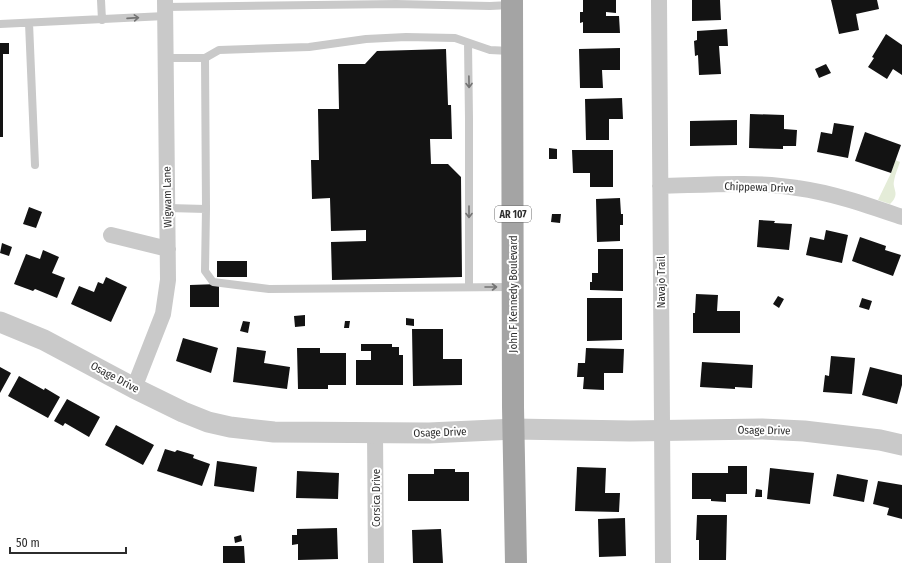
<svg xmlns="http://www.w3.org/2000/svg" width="902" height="563" font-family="'Fira Sans Condensed',sans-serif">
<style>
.green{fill:#e4ecd8}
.building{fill:#131313}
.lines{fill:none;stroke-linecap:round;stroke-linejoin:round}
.service{stroke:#c9c9c9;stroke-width:8}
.minor{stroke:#c9c9c9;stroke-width:16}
.tertiary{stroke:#c9c9c9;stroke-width:21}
.primary{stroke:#a4a4a4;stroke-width:22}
.oneway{stroke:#737373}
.labels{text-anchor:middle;stroke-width:4;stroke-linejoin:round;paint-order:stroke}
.shield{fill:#fff;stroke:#6b6b6b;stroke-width:1}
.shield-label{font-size:10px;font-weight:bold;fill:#2c2c2c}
.street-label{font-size:11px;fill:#2c2c2c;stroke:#fff}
</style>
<rect width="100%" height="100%" fill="#fff"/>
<!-- green -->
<path class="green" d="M895 160 900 162C898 168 895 174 894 181 892 189 901 194 890 204L878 200 891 173Z"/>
<!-- building -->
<path class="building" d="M583 0H616V13L606 12V16H619L620 33H583V22L580 23V12H583Z
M692 0H720L721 20 692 21Z
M831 0H877L879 9 856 14 859 30 839 34Z
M727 29 728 46H719L721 74 699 75 698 55 695 56 694 41 697 40V31Z
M886 34 902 45V75L893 69 887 79 868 67 874 58 872 57Z
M0 43H9V54H3V137H0Z
M620 48V70H602L603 88H580L579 49Z
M446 49 448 105H451L452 139H430L431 164H448L461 177 462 277 332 280 331 242 366 241V230L331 231 330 198 312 199 311 160H319L318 109H339L338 64H365L377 51Z
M826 64 831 73 819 78 815 69Z
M622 98 623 119H609V140H586L585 99Z
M750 114 784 115V129L797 130 796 146H783V149L749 148Z
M737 120V145L690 146V121Z
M834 123 854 126 848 158 817 152 821 132 832 134Z
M865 132 901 145 891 173 855 161Z
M549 148 557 149V159H549Z
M572 150H613V187H590V173H573Z
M620 198 621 214H623V225H620V241L597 242 596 199Z
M29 207 42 212 36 228 23 224Z
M552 214H561L560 223 551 222Z
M759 220 775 221 774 223 792 224 789 250 757 247Z
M826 230 848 235 842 263 806 255 810 237 824 240Z
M860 237 886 246 885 250 901 255 893 276 852 261Z
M2 243 12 247 9 256 0 253Z
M598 249H623V291L590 290V282H592V273H598Z
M43 250 59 257 52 273 65 278 57 298 35 289 33 291 14 284 26 254 40 259Z
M217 261H247V277H217Z
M106 277 127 287 111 322 71 304 79 286 94 292 98 282 103 284Z
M219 284V307H190V285Z
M696 294 718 295 717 311H740V333H693V313H695Z
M778 296 784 299 779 308 773 304Z
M587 298H622V340L587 341Z
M862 298 872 301 869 310 859 307Z
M305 315V326L295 327 294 316Z
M406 318 414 319V326L406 325Z
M243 321 250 322 248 333 240 331Z
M345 321H350L349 328H344Z
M412 329H443V359H462V385L413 386Z
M183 338 218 348 211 373 176 361Z
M361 344H392V347H399V355H403V385H356V360H371V351H361Z
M237 347 266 351 264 363 290 367 287 389 233 382Z
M297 348H320V353H346V385H328V389H298Z
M586 348 624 349 623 373H604V390L583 389 584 377H577L578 363H585Z
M831 356 855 358 852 394 823 392 825 375 829 376Z
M702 362 753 365 752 388 735 387V389L700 387Z
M0 367 11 373 0 393Z
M870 367 902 375V385L897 404 862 395Z
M19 376 44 390 45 388 60 397 48 418 8 396Z
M67 399 100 417 89 437 65 423 63 426 54 421Z
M116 425 154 445 143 465 105 445Z
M165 449 175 452 177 450 194 455 193 458 210 464 202 486 157 471Z
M217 461 257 467 254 492 214 486Z
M728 466H747V494H726V502L711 501V499H692V473H728Z
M577 467 606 468 605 493H620L619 512 575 511Z
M770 468 814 473 810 504 767 499Z
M434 469H455V472H469V501H408V474H434Z
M297 471 339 473 338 499 296 498Z
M837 474 868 480 864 502 833 496Z
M878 481 902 485V519L887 515 889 508 873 504Z
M756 489 762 490V497H755Z
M697 515H727L726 560H699V540H696Z
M625 518 626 556 599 557 598 519Z
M337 528 338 559 298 560V544L292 545V535H297V529Z
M441 529 443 563H413L412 530Z
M241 535 242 541 235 543 234 537Z
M223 546H244L245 563H223Z"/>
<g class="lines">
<!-- service -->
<path class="service" d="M101 0 102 20
M165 7 396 4 490 6 511 5
M29 23 35 165
M0 24 165 16
M468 43 469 119V287
M165 58H205L219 50 309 47 366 39 406 37 455 38 490 50 512 51
M205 58 206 209 205 271 213 282 269 289 512 287
M168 208 206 209"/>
<!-- minor -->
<path class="minor" d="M659 0 663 563
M660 186C704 185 754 181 797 188 833 193 867 205 902 217
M111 235 168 249
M134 388 163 314 168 280 165 0
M375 432 376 563"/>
<!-- tertiary -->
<path class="tertiary" d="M0 322 44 340 134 388 183 412 208 422 230 427 274 432 429 433 514 429 630 431 762 429 804 431 880 440 902 445"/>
<!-- primary -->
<path class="primary" d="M512 0 513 407 516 563"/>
</g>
<!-- one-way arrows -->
<defs><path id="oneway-shaft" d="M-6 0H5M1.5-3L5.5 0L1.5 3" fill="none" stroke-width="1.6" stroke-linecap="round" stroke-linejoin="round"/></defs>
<g class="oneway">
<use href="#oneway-shaft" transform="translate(133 18) rotate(-4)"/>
<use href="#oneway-shaft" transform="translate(469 82) rotate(89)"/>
<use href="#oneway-shaft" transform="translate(469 212) rotate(90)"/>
<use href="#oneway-shaft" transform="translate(491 287)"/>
</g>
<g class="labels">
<!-- shield labels -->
<rect class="shield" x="495" y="206" width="36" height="16" rx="3"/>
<g class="shield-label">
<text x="513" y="218">AR 107</text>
</g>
<!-- street labels -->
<g class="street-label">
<text transform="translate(759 187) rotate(2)" y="4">Chippewa Drive</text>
<text transform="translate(167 197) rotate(-91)" y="4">Wigwam Lane</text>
<text transform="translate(661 282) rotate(-90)" y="4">Navajo Trail</text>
<text transform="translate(513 294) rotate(-90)" y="4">John F Kennedy Boulevard</text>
<text transform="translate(115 377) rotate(28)" y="4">Osage Drive</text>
<text transform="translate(764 430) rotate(1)" y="4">Osage Drive</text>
<text transform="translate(440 432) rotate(-2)" y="4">Osage Drive</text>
<text transform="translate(376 498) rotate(-90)" y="4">Corsica Drive</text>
</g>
</g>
<!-- scale -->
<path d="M10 547v6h116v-6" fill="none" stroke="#2c2c2c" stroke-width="2"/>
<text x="16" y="547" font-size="12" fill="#2c2c2c" stroke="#ffffff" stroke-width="3" paint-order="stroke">50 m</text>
</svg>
